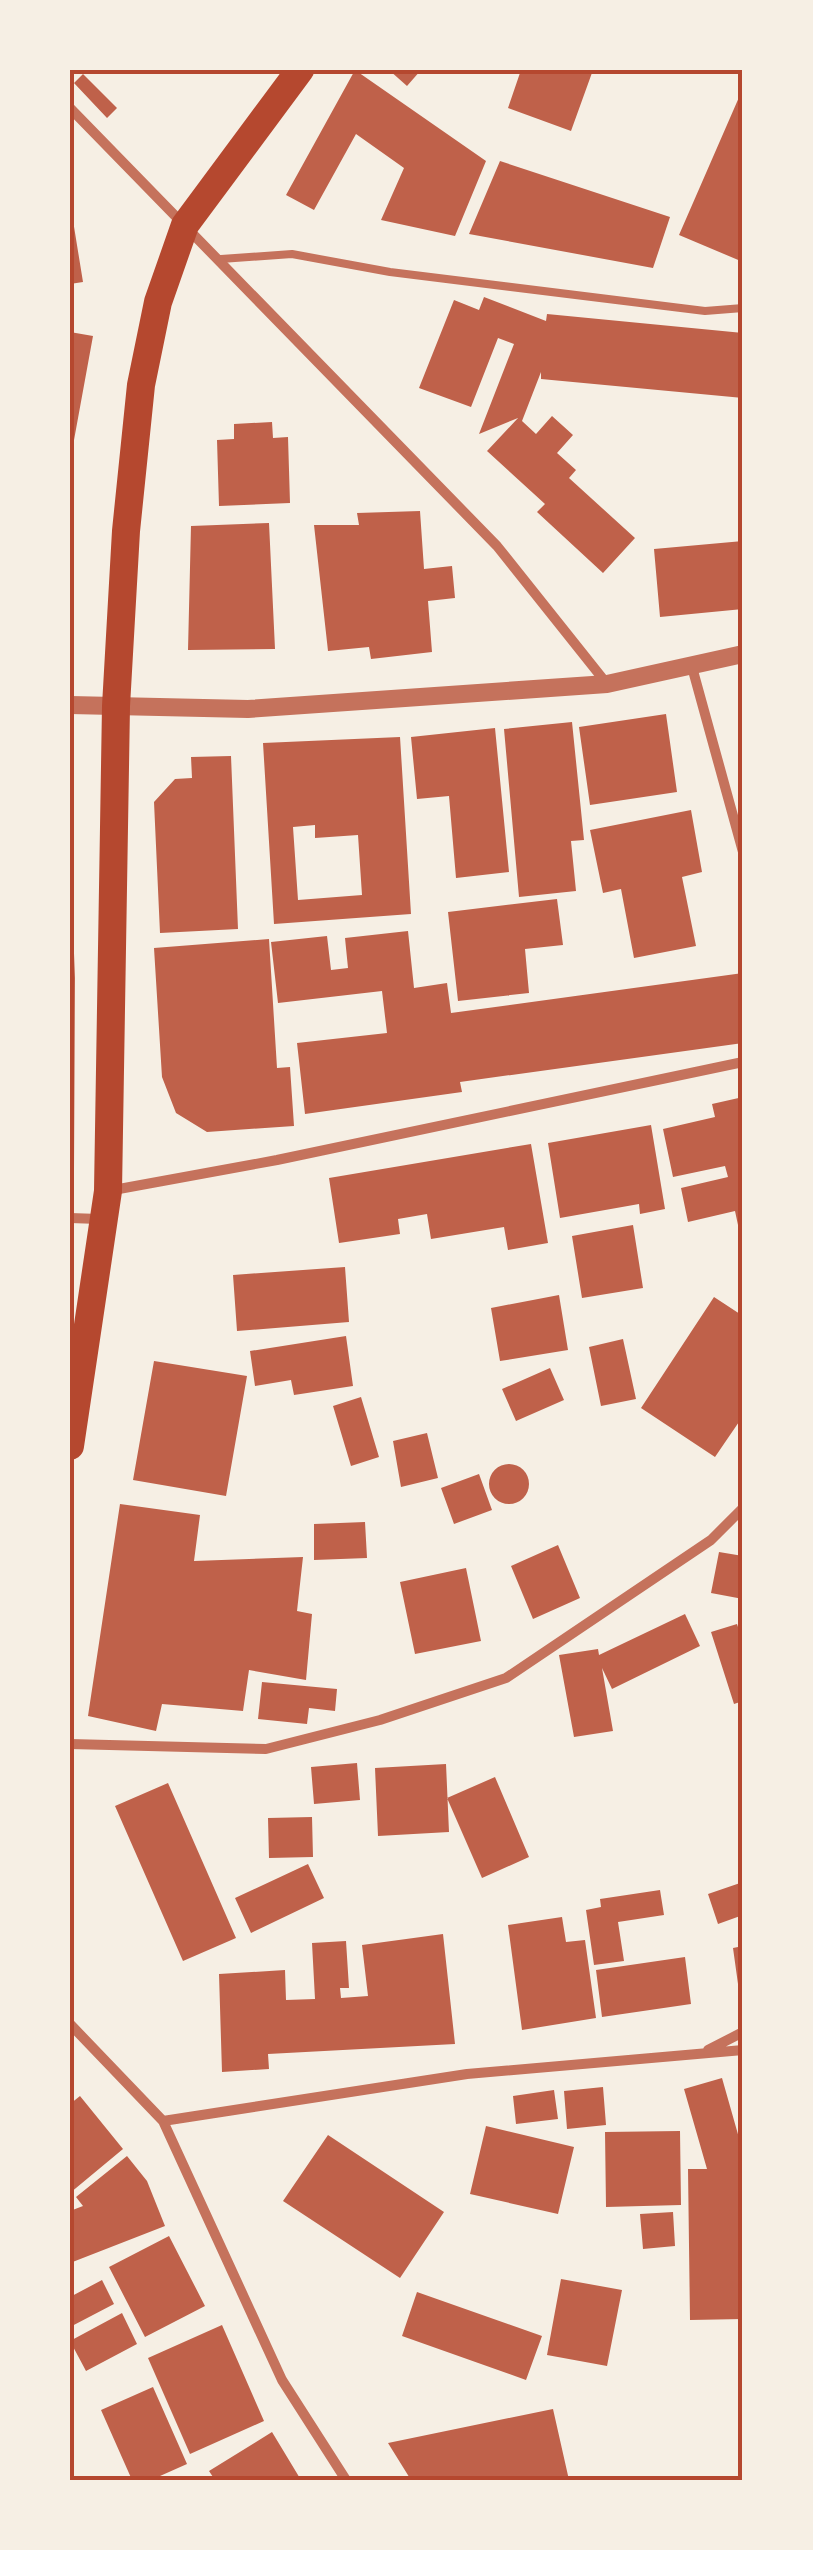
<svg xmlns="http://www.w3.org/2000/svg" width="813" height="2550" font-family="'DejaVu Sans',sans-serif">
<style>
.building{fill:#bf614a;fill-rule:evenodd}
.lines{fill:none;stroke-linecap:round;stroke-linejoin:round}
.service{stroke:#c5725c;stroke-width:8}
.minor{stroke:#c5725c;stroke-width:10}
.tertiary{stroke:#c5725c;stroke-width:18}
.trunk{stroke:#b5482f;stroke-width:28}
.neatline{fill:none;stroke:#b5482f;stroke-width:4}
</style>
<rect width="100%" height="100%" fill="#f6efe4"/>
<!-- building -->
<path class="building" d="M355 70 486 161 455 236 381 220 404 168 356 134 314 210 286 195Z
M389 70H421L407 86Z
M521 70H593L571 131 508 108Z
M83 74 117 108 107 118 74 83Z
M740 95 743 96V262L679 235Z
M500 161 670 217 653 268 469 234Z
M70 202 83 282 70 284Z
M484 297 546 321 547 314 743 333V398L541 379V372L522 421 536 434 552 416 573 435 557 453 576 470 569 478 635 538 603 573 537 512 545 504 487 451 518 418 479 434 514 344 498 338 471 407 419 388 454 300 479 310Z
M70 332 93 336 72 451 70 450Z
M272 422 273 438 288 437 290 503 219 506 217 440 234 439V424Z
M420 511 424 569 452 566 455 598 428 601 432 652 371 659 369 647 328 651 314 525H359L357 513Z
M269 523 275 649 188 650 191 526Z
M743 541V609L660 617 654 549Z
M666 714 677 792 590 805 579 727Z
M572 722 584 840 571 841 576 891 519 897 504 729Z
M495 728 509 872 456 878 449 796 417 799 411 737Z
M400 737 411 914 274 924 263 743ZM315 825V838L358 835 362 895 298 900 293 827Z
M231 756 238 929 160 933 154 802 175 779 192 778 191 757Z
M691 810 702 872 682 877 696 946 634 958 621 889 603 893 590 830Z
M70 855 75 978 74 1171H70Z
M557 899 563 945 525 949 529 993 458 1001 448 912Z
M408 931 414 988 447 983 451 1013 743 973V1043L460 1082 462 1092 305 1114 297 1043 387 1033 382 991 278 1003 271 942 327 936 331 970 348 968 345 938Z
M269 939 277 1068 290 1067 294 1126 207 1132 176 1113 162 1077 154 948Z
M743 1097V1239H741L735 1211 688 1222 681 1188 728 1177 725 1166 673 1177 663 1129 715 1117 712 1104Z
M651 1125 665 1209 640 1214 639 1204 560 1218 548 1143Z
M531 1144 548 1243 508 1250 504 1227 431 1239 427 1214 398 1219 400 1234 339 1243 329 1178Z
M633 1225 643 1288 582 1298 572 1236Z
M345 1267 349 1322 237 1331 233 1275Z
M559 1295 568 1350 500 1361 491 1308Z
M714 1297 743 1316V1416L715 1457 641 1408Z
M346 1336 353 1386 294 1395 291 1380 255 1386 250 1351Z
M623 1339 636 1399 601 1406 589 1347Z
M154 1361 247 1376 226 1496 133 1480Z
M550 1368 564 1400 516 1421 502 1389Z
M361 1397 379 1457 351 1466 333 1406Z
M427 1433 438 1478 401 1487 393 1441Z
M489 1484a20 20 0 1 1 40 0a20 20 0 1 1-40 0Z
M479 1474 492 1510 454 1524 441 1488Z
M120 1504 200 1515 194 1561 303 1557 297 1611 312 1614 306 1680 249 1670 243 1711 162 1704 156 1731 88 1716Z
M365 1522 367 1558 314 1560V1524Z
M558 1545 580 1598 533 1619 511 1566Z
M719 1552 743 1556V1599L711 1593Z
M466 1568 481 1641 415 1654 400 1582Z
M685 1614 700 1646 612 1689 602 1668 613 1731 574 1737 559 1655 598 1649 599 1655Z
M737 1624 743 1642V1701L734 1704 711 1632Z
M262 1682 337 1689 335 1711 309 1708 307 1724 258 1719Z
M357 1763 360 1800 314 1804 311 1767Z
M446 1764 449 1832 378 1836 375 1768Z
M495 1777 529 1857 482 1878 447 1798Z
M168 1783 236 1938 183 1961 115 1806Z
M312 1817 313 1857 269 1858 268 1818Z
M308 1864 324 1898 251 1933 235 1898Z
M743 1882V1915L718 1924 708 1894Z
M660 1890 664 1915 618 1922 624 1961 594 1965 586 1910 601 1907 600 1899Z
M562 1917 566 1942 585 1940 596 2018 522 2030 508 1925Z
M443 1934 455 2044 268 2054 269 2069 222 2072 219 1974 285 1970 286 2000 315 1999 312 1943 346 1941 349 1988H340L341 1998 368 1996 362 1945Z
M743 1946V1983L738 1984 733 1948Z
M685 1957 691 2004 602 2017 596 1970Z
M722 2078 743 2152V2319L690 2320 688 2169H707L684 2089Z
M603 2087 606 2125 567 2129 564 2091Z
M554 2090 558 2119 516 2124 513 2096Z
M80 2096 123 2149 70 2193V2104Z
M486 2126 574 2147 558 2214 470 2194Z
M680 2131 681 2205 606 2207 605 2132Z
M328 2135 444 2212 400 2278 283 2201Z
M127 2156 147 2181 165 2226 70 2263V2211L83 2206 76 2197Z
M673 2212 675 2246 643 2249 640 2214Z
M169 2236 205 2306 145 2337 109 2267Z
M561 2279 622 2290 607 2366 547 2355Z
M102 2280 114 2304 70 2327V2297Z
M417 2292 542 2336 526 2380 402 2336Z
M122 2313 137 2344 86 2371 70 2341Z
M222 2325 264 2421 190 2454 148 2358Z
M153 2387 187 2464 151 2480H132L101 2410Z
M553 2409 569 2480H411L388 2443Z
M272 2432 301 2480H215L209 2471Z"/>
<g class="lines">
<!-- service -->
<path class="service" d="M221 259 292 254 390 272 705 311 743 308"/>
<!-- minor -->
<path class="minor" d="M70 108 497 546 607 684
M692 667 743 852
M108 1191 277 1160 743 1062
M70 1218 99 1219
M70 1744 266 1749 380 1720 506 1678 711 1540 743 1508
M70 2024 163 2121 282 2380 346 2480
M708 2050 743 2032
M163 2121 467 2074 743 2050"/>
<!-- tertiary -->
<path class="tertiary" d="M70 705 248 709 607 684 743 654"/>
<!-- trunk -->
<path class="trunk" d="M70 1446 108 1191 116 706 126 531 141 385 158 302 185 225 300 70"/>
</g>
<!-- border -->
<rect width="813" height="2550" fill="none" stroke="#f6efe4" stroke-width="145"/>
<rect x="72" y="72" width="668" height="2406" class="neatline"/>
</svg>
